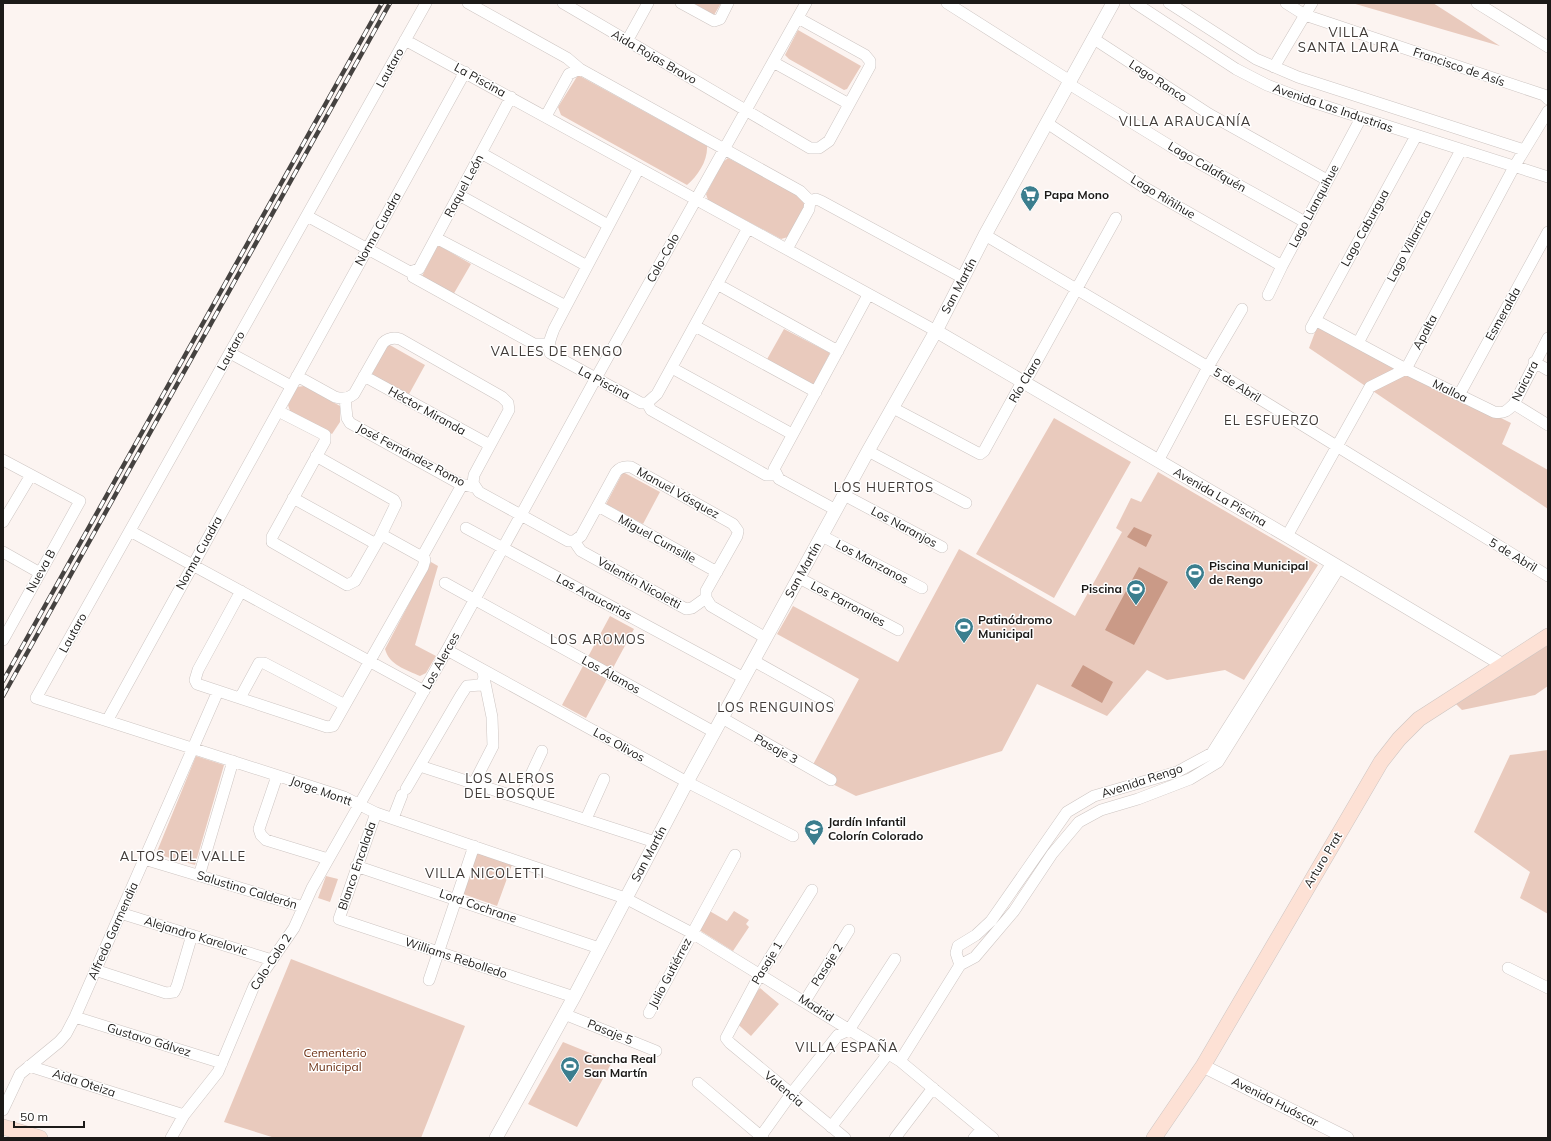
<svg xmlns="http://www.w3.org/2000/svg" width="1551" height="1141" font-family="Mulish,sans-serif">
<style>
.green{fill:#e9cabd}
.water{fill:#ca9a87}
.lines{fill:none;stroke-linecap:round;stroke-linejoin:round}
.minor-casing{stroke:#cdc5c2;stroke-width:12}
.tertiary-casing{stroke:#cdc5c2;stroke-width:14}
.secondary-casing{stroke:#cdc5c2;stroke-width:16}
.minor{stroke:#fff;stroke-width:11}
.tertiary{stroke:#fff;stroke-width:13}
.secondary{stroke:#fde1d5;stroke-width:15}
.rail-casing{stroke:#454240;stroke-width:4.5}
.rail{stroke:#fff;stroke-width:3;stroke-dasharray:9;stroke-linecap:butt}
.labels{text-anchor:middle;stroke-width:3;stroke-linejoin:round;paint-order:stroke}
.street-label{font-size:12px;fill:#1c1a18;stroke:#fff}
.poi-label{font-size:12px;font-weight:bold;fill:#1c1a18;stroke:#fff;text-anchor:start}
.park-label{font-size:12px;fill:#6b3014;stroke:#fff}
.neighbourhood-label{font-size:13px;letter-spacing:1px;fill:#403a37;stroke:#fff}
</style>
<rect width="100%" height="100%" fill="#fcf4f1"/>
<!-- green -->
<path class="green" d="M693 3H721L714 15Z
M1352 3H1433L1500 46Z
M798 30 861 66 847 89 844 90 789 59 785 55Z
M578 75 707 146C708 160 698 176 687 185L561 115 558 107Z
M728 158 801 197 805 206 788 237 781 239 708 200 706 194 723 162Z
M438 245 471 264 453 295 421 278Z
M1317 327 1511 423 1502 444 1548 470V509L1309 348Z
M784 329 830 353 813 386 766 361Z
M388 344 425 365 408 396 371 376Z
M304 386 340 406V422L332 434 290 411 288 405 297 387Z
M1054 418 1131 462 1054 598 976 554Z
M623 472 660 492 643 524 606 504Z
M1158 472 1318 565 1244 680 1225 670 1167 680 1147 670 1107 716 1037 684 1002 751 856 796 809 772 859 679 777 634 793 606 898 662 959 549 1075 616 1122 532 1116 528 1131 498 1141 502Z
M431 562 438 566 415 645 436 656 426 673 420 676C407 670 389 665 385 649Z
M610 616 634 629 586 718 562 705Z
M1548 634V686L1535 695 1462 710 1452 700Z
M1548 750V914L1520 898 1530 872 1474 832 1510 755Z
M196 756 224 765 195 865 156 854Z
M478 850 513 862 497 906 463 894Z
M326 876 338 879 330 902 318 898Z
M706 909 727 921 734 911 749 920 746 924 749 927 733 951 696 928Z
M291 959 465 1026 421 1138H275L224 1122Z
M760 988 779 1004 751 1036 733 1020Z
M563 1042 612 1062 577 1127 528 1104Z"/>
<!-- water -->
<path class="water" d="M1134 527 1152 535 1146 547 1127 537Z
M1139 567 1168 582 1134 645 1105 630Z
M1083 665 1113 682 1102 703 1071 686Z"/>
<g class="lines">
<defs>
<path id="minor" d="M426 3 36 698 344 797 376 813 625 898 692 933 900 1061 993 1138
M468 3 567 58 580 69 800 191 810 201
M563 3 810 148H819L829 141 870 66V61L865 55 798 18
M681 3 714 21 720 19 728 3
M947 3 1070 81
M1135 3 1236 69 1267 85 1306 100 1548 177
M1169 3 1256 59 1298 77 1524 150
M1286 3 1305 15 1544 95 1548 99
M1477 3 1548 47
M1094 39 1209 114 1327 180
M405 40 936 331
M627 41 648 3
M773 62 849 104
M1274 67 1312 3
M1069 84 1188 157 1305 222
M546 116 569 74 580 69
M1047 123 1142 186 1282 266
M481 153 608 225
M639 168 554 329C551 337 547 345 550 353L641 403H647
M459 195 587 266
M810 201 816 199 821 201 963 278
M307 216 410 272 419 269 511 97
M985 235 1208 367 1548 576
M436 238 566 306
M787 249 809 209 810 201
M414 271 413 277 534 344H549
M717 284 838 351
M1268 295 1282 266 1361 118
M1315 320 1406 369 1494 412C1504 414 1507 411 1514 404L1548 338
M695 326 816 392
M1311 328 1416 136
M1358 343 1461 150
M230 353 291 386
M1534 362 1548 370
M672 368 792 434
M297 376 335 397C342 399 348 399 354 394L383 343C388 338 393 337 400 339L502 397 508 403 509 410 474 475 473 483 479 492 568 541H574L581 536 616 472C620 467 625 466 631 467L733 524 738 531 737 536 706 591V598L711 606 766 638
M364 376 490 445
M1459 395 1548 232
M345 398 347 418 350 423 460 484 474 487
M647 403 657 394 748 228
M647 403 651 410 766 475H775
M1514 404 1548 425
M893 408 980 454 984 451 1022 382 1029 375 1116 218
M278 411 325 435V441L272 537V542L347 585 355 581 380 537 396 504 394 500 316 456
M868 451 966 503
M3 460 80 501 3 640
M1158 461 1208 367 1242 309
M844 495 942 547
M293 498 376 544
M598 506 717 572
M836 510 779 479 774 469 868 295
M3 522 31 475
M466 528 744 678
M130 531 424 691
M822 536 922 588
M1287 536 1370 387 1406 369 1514 167 1548 111
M574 541 581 551 686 609 692 608 706 598
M3 552 40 573
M422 557 462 485
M799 578 898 630
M445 583 714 732
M241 591 198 670 195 680 197 684 327 727 333 726 423 567 425 560 422 557 386 537H380
M447 650 687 782 793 836
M754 661 829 703
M240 698 259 663H264L345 705
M722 718 831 780
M107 721 465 72
M420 766 655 842
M277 776 259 829 261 835 266 840 328 859
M474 783 493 746 492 717 484 678
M406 789 461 695 467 686 481 685 484 678 483 671
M520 798 542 751
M376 813 339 919 574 997
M393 818 402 795
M586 819 604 779
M144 859 303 907
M356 866 599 948
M199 876 233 761
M812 890 760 974 726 1038 730 1043 845 1138
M120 913 272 960
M960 965 956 953 958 946 976 935 991 921 1067 812 1094 796 1177 772 1212 753 1332 563
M1508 968 1548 988
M95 970 166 993 174 992 177 986 192 935
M429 980 474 846
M805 1001 849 930
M649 1013 735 855
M564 1014 656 1051
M75 1017 222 1063
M900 1061 960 965 975 957 1014 911 1052 854 1079 822 1101 810 1138 799 1190 779 1218 762 1339 568
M29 1066 184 1115
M698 1083 763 1138
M3 1110 20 1074 59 1042 66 1034 75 1017 218 691
M831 1127 888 1054
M761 1136 791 1094 838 1035 849 1030 895 959
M171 1138 184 1115 218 1072 254 986 294 928 312 888 447 650 596 378 806 3
M895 1138 933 1088
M974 1138 982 1129"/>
<path id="tertiary" d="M936 331 1287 536 1503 665
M1203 1066 1347 1138
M496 1138 574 997 687 782 868 451 936 331 985 235 1113 3"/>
<path id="secondary" d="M3 1127 40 1138
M1154 1138 1203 1066 1381 762 1399 739 1419 719 1548 636"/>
</defs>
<!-- minor casing -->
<use href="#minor" class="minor-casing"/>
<!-- tertiary casing -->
<use href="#tertiary" class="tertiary-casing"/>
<!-- secondary casing -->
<use href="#secondary" class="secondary-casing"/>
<!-- minor -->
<use href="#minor" class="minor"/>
<!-- tertiary -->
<use href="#tertiary" class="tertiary"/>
<!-- secondary -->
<use href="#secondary" class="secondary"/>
<defs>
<path id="rail" d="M3 681 382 3
M3 696 390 3"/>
</defs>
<!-- rail casing -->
<use href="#rail" class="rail-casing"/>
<!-- rail -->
<use href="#rail" class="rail"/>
</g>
<!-- icons -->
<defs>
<symbol id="supermarket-pin" viewBox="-11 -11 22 30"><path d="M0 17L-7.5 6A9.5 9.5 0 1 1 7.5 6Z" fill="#3b7e8e" stroke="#fff"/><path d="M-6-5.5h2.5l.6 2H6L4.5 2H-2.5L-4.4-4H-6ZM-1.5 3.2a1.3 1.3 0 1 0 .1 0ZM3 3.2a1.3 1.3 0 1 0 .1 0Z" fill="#fff"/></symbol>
<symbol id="stadium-pin" viewBox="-11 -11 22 30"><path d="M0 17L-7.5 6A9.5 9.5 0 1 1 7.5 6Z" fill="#3b7e8e" stroke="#fff"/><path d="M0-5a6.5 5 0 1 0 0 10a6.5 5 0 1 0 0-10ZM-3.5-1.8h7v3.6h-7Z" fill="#fff"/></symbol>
<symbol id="school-pin" viewBox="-11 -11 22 30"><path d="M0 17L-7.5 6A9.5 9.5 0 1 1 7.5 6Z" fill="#3b7e8e" stroke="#fff"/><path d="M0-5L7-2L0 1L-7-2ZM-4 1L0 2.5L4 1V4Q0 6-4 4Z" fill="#fff"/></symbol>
</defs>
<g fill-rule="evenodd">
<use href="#supermarket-pin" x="1019" y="184" width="22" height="30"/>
<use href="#stadium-pin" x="1184" y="562" width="22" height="30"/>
<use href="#stadium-pin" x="1125" y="578" width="22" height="30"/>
<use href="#stadium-pin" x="953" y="616" width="22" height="30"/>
<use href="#school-pin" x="803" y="818" width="22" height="30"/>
<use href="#stadium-pin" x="559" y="1055" width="22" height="30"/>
</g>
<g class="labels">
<!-- street labels -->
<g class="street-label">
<text transform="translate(654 57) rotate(30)" y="4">Aida Rojas Bravo</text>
<text transform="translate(1459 67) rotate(19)" y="4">Francisco de Asís</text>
<text transform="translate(390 68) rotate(-61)" y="4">Lautaro</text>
<text transform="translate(480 80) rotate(29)" y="4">La Piscina</text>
<text transform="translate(1158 81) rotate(33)" y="4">Lago Ranco</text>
<text transform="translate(1333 108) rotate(19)" y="4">Avenida Las Industrias</text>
<text transform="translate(1207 167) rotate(30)" y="4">Lago Calafquén</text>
<text transform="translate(464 186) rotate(-62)" y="4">Raquel León</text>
<text transform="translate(1163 197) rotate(31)" y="4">Lago Riñihue</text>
<text transform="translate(1314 206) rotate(-62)" y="4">Lago Llanquihue</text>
<text transform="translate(1365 228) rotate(-61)" y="4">Lago Caburgua</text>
<text transform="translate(378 229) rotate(-61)" y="4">Norma Cuadra</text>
<text transform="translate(1409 246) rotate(-62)" y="4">Lago Villarrica</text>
<text transform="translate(663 258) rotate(-61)" y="4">Colo-Colo</text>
<text transform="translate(959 286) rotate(-62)" y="4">San Martín</text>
<text transform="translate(1503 314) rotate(-61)" y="4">Esmeralda</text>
<text transform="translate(1425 332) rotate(-62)" y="4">Apalta</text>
<text transform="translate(231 351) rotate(-61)" y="4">Lautaro</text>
<text transform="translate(1025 380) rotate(-59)" y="4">Río Claro</text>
<text transform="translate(1525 381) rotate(-63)" y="4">Naicura</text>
<text transform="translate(604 383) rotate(28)" y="4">La Piscina</text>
<text transform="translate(1237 385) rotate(32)" y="4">5 de Abril</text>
<text transform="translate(1450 391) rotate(26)" y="4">Malloa</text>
<text transform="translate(427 411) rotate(29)" y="4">Héctor Miranda</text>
<text transform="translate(411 455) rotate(28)" y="4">José Fernández Romo</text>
<text transform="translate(678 493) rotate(29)" y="4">Manuel Vásquez</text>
<text transform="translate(1220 497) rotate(30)" y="4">Avenida La Piscina</text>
<text transform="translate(904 527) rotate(28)" y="4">Los Naranjos</text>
<text transform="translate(657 539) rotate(29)" y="4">Miguel Cumsille</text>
<text transform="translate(199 553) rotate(-61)" y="4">Norma Cuadra</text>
<text transform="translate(1513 555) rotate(31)" y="4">5 de Abril</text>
<text transform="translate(872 562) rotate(28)" y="4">Los Manzanos</text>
<text transform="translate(803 570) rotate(-61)" y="4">San Martín</text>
<text transform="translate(41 571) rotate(-61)" y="4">Nueva B</text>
<text transform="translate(639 583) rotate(29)" y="4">Valentín Nicoletti</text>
<text transform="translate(594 597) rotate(28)" y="4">Las Araucarias</text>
<text transform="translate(848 604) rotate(28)" y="4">Los Parronales</text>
<text transform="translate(73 633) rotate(-61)" y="4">Lautaro</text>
<text transform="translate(441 661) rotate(-61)" y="4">Los Alerces</text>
<text transform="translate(611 675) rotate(29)" y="4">Los Álamos</text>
<text transform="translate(619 745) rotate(29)" y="4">Los Olivos</text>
<text transform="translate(776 749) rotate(29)" y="4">Pasaje 3</text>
<text transform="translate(1142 781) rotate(-18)" y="4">Avenida Rengo</text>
<text transform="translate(321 791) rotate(20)" y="4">Jorge Montt</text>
<text transform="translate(649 854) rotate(-62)" y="4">San Martín</text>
<text transform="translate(1323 860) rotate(-59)" y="4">Arturo Prat</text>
<text transform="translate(357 866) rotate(-71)" y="4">Blanco Encalada</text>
<text transform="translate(247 890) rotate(17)" y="4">Salustino Calderón</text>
<text transform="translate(478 906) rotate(19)" y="4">Lord Cochrane</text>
<text transform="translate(113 931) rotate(-66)" y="4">Alfredo Garmendia</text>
<text transform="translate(196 936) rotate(17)" y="4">Alejandro Karelovic</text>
<text transform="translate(456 958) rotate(18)" y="4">Williams Rebolledo</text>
<text transform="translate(271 962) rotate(-57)" y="4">Colo-Colo 2</text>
<text transform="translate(767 963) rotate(-59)" y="4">Pasaje 1</text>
<text transform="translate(827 965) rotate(-58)" y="4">Pasaje 2</text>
<text transform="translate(670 973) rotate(-62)" y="4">Julio Gutiérrez</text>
<text transform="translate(816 1008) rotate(33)" y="4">Madrid</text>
<text transform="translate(610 1032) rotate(22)" y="4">Pasaje 5</text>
<text transform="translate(149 1040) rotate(17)" y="4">Gustavo Gálvez</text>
<text transform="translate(84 1083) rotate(18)" y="4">Aida Oteiza</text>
<text transform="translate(784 1089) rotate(40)" y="4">Valencia</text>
<text transform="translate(1275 1102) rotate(27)" y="4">Avenida Huáscar</text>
</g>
<!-- poi labels -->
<g class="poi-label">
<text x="1044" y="199">Papa Mono</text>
<text x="1209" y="570">Piscina Municipal<tspan x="1209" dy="14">de Rengo</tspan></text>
<text x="1122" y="593" text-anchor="end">Piscina</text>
<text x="978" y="624">Patinódromo<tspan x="978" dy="14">Municipal</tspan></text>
<text x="828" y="826">Jardín Infantil<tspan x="828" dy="14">Colorín Colorado</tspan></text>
<text x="584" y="1063">Cancha Real<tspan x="584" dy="14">San Martín</tspan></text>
</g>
<!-- park labels -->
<g class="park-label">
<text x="335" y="1057">Cementerio<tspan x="335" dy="14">Municipal</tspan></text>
</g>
<!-- neighbourhood labels -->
<g class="neighbourhood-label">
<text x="1349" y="37">VILLA<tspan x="1349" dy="15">SANTA LAURA</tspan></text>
<text x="1185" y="126">VILLA ARAUCANÍA</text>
<text x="557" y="356">VALLES DE RENGO</text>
<text x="1272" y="425">EL ESFUERZO</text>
<text x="884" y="492">LOS HUERTOS</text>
<text x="598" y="644">LOS AROMOS</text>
<text x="776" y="712">LOS RENGUINOS</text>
<text x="510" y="783">LOS ALEROS<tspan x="510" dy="15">DEL BOSQUE</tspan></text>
<text x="183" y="861">ALTOS DEL VALLE</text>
<text x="485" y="878">VILLA NICOLETTI</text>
<text x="847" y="1052">VILLA ESPAÑA</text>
</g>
</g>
<!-- border -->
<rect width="1551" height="1141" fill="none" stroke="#1c1a18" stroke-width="8"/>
<!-- scale -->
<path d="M14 1121v6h70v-6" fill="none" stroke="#1c1a18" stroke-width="2"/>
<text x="20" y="1121" font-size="12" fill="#1c1a18" stroke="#ffffff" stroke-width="3" paint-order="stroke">50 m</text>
</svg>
